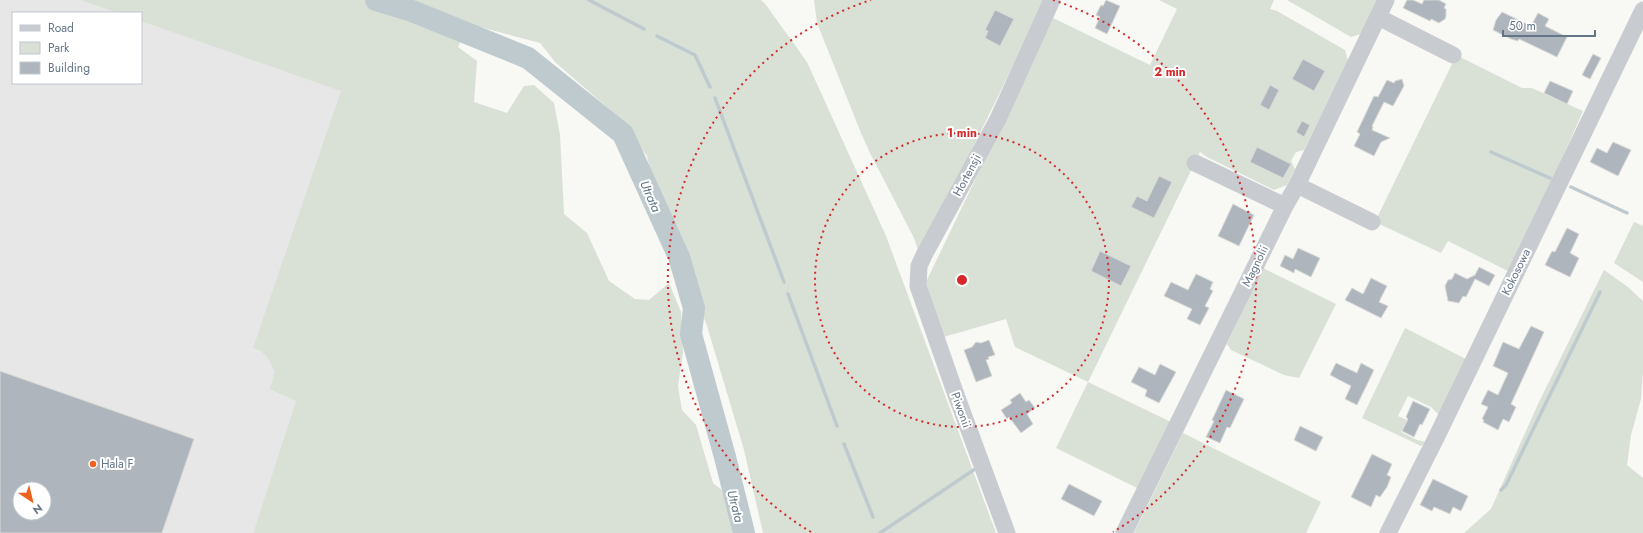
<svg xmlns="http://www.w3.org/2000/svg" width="1643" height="533" font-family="Jost,sans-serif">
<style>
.built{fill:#e6e7e6;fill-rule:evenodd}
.green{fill:#d9e0d6}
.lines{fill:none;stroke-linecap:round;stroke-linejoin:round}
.stream{stroke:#bfcacf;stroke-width:3.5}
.river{stroke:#bfcacf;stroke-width:22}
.building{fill:#aeb5bc;stroke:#dadad7;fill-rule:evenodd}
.minor{stroke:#c8cbcf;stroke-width:17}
.ring{fill:none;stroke:#d62828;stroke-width:2;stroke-dasharray:2 4}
.poi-dot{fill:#ee6220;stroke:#fff;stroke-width:1.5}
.labels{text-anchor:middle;stroke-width:4;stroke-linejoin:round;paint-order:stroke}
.street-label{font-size:12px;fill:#657588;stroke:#fff}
.poi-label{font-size:12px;fill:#657588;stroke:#fff;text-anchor:start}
.water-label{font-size:13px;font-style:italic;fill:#617783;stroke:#fff}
.centre{fill:#d62828;stroke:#fff;stroke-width:2}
.ring-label{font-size:12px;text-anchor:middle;font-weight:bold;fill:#d62828;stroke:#fff;stroke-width:4;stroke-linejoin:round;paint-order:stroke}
</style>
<rect width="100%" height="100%" fill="#f8f8f5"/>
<!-- built -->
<path class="built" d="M0 0H332L417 32 253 533H0ZM13 13H141V83H13ZM20 489H44V513H20Z"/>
<!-- green -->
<path class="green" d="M81 0H761L766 5 807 62 886 236 996 533H763L744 450 707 326 652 179 647 156 615 114 556 63 540 43 469 24 458 47 477 61 474 102 507 113 524 86 534 85 554 103 560 135 564 214 587 233 609 281 635 299 649 300 669 283 681 312 683 352 678 386 682 410 696 425 713 483 724 492 733 533H253L296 401 270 389 275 372C270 361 266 351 253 348L341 91 141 21V13H118Z
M814 0H1045L920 256 914 238 870 153 861 133 817 23Z
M1159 0H1274L1270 9 1277 11 1345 50 1348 61 1304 150 1296 152 1291 161 1295 169 1287 185 1274 190 1207 157 1200 152 1088 382 1171 422 1139 489 1056 448 1088 382 1015 347 1006 319 940 338 926 282 1053 18 1150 65 1177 9Z
M1287 0H1378L1361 34 1351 37Z
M1458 56 1522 88H1532L1583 111 1551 183 1508 271 1448 241 1441 253 1375 222 1452 64Z
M1634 222 1643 226V282L1614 263Z
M1263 268 1336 304 1299 378 1284 375 1231 350 1227 344Z
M1604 270 1628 287 1643 301V371L1641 399 1631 435 1627 465 1643 478V533H1464L1491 509 1538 404Z
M1405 328 1466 359 1439 415 1431 407 1408 396 1398 416 1407 420 1401 432 1417 440 1426 442 1421 446 1362 418Z
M1183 433 1321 502 1306 533H1134Z"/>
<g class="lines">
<!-- stream -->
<path class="stream" d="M589 0 644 29
M657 36 695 55 710 87
M715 98 784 282
M1491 152 1550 178
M1571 187 1627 213
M788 294 837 426
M844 444 873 517
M1501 490 1506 485 1600 292
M880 533 975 469"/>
<!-- river -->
<path class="river" d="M376 0 412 11 528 58 623 134 679 257 694 308 691 334 725 457 744 533"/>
</g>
<!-- building -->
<path class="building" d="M1106 0 1120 6 1107 34 1095 28 1100 17 1096 15 1101 5 1103 6Z
M1407 0H1413L1422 4 1424 0H1439L1446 4 1444 8 1446 9V16L1445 19 1439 23 1431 19 1430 21 1403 8Z
M995 10 1014 19 1000 46 985 38 988 31 985 30Z
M1502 12 1531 26 1538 13 1549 19 1545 26 1567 37 1557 57 1519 39 1518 41 1511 39 1493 30 1496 20Z
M1593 54 1601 58 1590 79 1582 75Z
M1303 59 1325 71 1314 91 1292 79Z
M1402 79 1404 86 1393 106 1384 102 1372 126 1373 127 1372 130 1390 138 1381 142 1374 156 1354 146 1360 134 1357 132 1374 96 1378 97 1387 80 1394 83 1395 81Z
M1550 81 1573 91 1567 104 1544 93Z
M1270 85 1279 90 1269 110 1260 105Z
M1302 121 1310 125 1304 137 1296 132Z
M1613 142 1631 150 1618 176 1590 162 1597 148 1607 153Z
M1257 147 1291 164 1283 178 1250 162Z
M1159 176 1172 182 1154 218 1131 207 1137 196 1147 201Z
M1233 204 1254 215 1239 246 1218 236Z
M1567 228 1579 234 1570 253 1579 258 1570 277 1545 265 1552 251 1555 252Z
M1298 248 1320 258 1311 277 1295 269 1294 273 1280 266 1285 255 1293 259Z
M1100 251 1131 266 1121 286 1091 271Z
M1479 267 1495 275 1489 286 1475 279 1466 297 1463 296 1459 303 1448 301 1445 286 1448 280 1452 279 1455 273 1467 279 1475 275Z
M1196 274 1213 282 1210 289 1213 291 1205 306 1209 308 1200 325 1187 319 1192 309 1164 296 1171 282 1188 290Z
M1371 278 1387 286 1379 302 1388 306 1381 318 1345 300 1352 288 1363 294Z
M1531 326 1544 332 1511 404 1516 407 1509 422 1503 419 1498 430 1483 422 1484 420 1482 419 1488 407 1481 404 1488 390 1498 395 1508 373 1493 366 1503 342 1519 349Z
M989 340 995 355 988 357 989 359 986 360 992 376 976 382 964 350 972 347 976 342 981 343Z
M1336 363 1357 373 1361 363 1374 370 1357 405 1345 399 1351 386 1330 375Z
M1160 364 1176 372 1159 403 1145 396 1147 390 1131 382 1139 367 1155 375Z
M0 371 194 439 162 533H0ZM20 489H44V513H20Z
M1226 390 1244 399 1230 428 1227 427 1220 443 1206 437 1214 421 1212 420Z
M1020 393 1026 402 1029 400 1035 408 1027 414 1033 424 1021 433 1009 417 1007 419 1001 410 1012 403 1010 400Z
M1413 401 1430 409 1422 425 1420 424 1414 437 1402 431 1408 419 1406 417Z
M1300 426 1323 437 1316 451 1294 440Z
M1372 454 1392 464 1387 475 1391 477 1387 487 1380 497 1376 495 1371 507 1351 497Z
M1433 479 1468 496 1461 511 1453 507 1450 514 1434 507 1432 511 1420 505Z
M1069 484 1102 501 1094 516 1061 499Z"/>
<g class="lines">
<!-- minor -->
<path class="minor" d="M1378 17 1453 55
M1195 163 1285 206
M1297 185 1372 222
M1007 533 955 392 918 286 919 266 924 255 998 119 1052 0
M1124 533 1285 206 1297 185 1386 0
M1388 533 1436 438 1643 10"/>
</g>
<!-- distance rings -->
<g class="ring">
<circle cx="962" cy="280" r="147"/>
<path d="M811 532A294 294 0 0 1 871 0M1053 0A294 294 0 0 1 1113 532"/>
</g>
<!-- markers -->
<circle class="poi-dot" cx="93" cy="464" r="4"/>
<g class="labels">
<!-- street labels -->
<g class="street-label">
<text transform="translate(967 175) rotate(-62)" y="4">Hortensji</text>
<text transform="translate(1255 266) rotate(-64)" y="4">Magnolii</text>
<text transform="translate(1516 272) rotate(-64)" y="4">Kokosowa</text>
<text transform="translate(961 410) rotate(70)" y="4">Piwonii</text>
</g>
<!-- poi labels -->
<g class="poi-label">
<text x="101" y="468">Hala F</text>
</g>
<!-- water labels -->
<g class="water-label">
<text transform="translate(651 196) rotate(66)" y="5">Utrata</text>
<text transform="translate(736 506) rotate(75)" y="5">Utrata</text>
</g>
</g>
<circle cx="962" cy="280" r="6" class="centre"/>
<g class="ring-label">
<text x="1170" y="76">2 min</text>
<text x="962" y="137">1 min</text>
</g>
<!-- legend -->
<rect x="12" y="12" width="130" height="72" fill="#ffffff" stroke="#c1c8cf"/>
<rect x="20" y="25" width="20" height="6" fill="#c8cbcf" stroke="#c1c8cf"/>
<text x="48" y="32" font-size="12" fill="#657588">Road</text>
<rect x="20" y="42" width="20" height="12" fill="#d9e0d6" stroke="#c1c8cf"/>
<text x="48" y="52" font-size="12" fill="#657588">Park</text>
<rect x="20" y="62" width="20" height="12" fill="#aeb5bc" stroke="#c1c8cf"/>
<text x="48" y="72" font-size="12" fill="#657588">Building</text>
<!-- north arrow -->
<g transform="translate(32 501) rotate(145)"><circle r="19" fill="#ffffff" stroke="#c1c8cf"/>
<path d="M0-3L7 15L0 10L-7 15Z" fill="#ee6220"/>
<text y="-6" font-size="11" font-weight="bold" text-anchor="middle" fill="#657588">N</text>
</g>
<!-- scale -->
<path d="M1503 30v6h92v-6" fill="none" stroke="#657588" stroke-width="2"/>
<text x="1509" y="30" font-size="12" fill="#657588" stroke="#ffffff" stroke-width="3" paint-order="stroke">50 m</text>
</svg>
